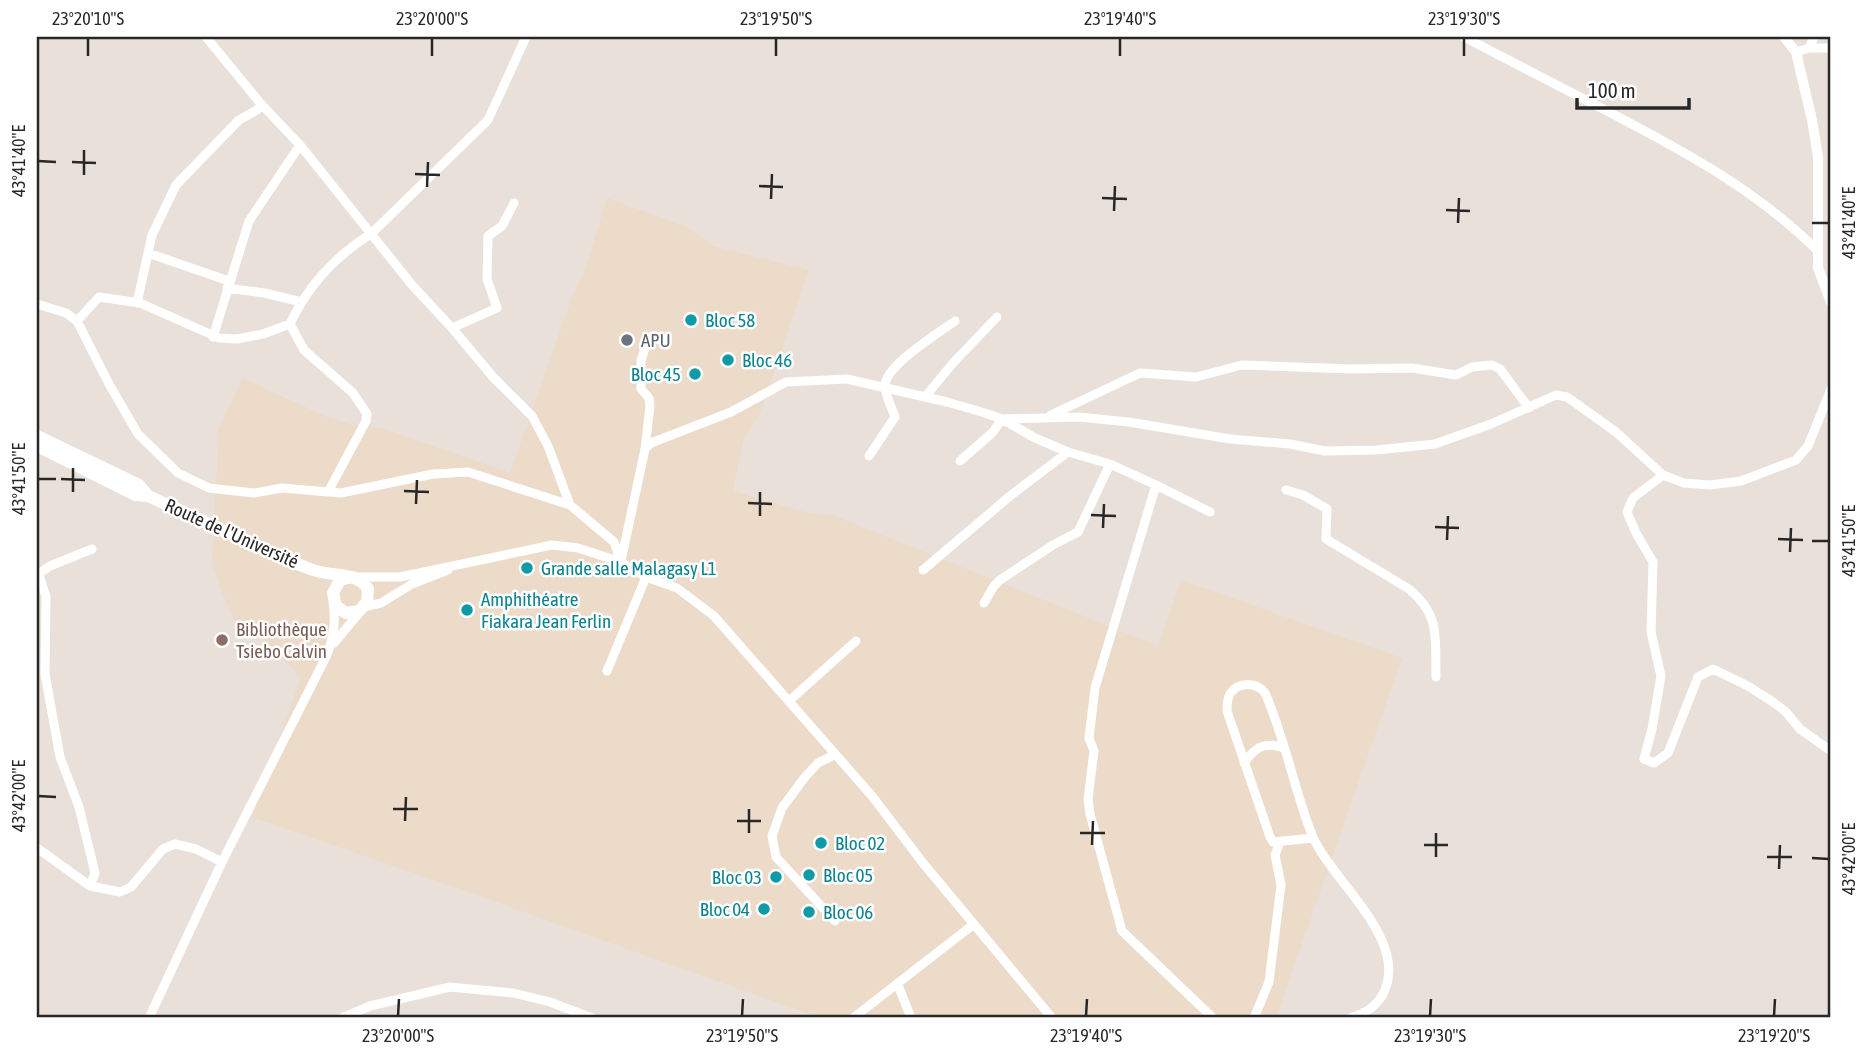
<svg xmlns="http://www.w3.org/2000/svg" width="1868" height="1055" font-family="'Asap Condensed',sans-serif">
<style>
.education{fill:#ebdbc8}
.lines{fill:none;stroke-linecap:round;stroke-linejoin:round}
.minor{stroke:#fff;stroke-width:9}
.tertiary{stroke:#fff;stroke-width:10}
.secondary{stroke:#fff;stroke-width:12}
.ticks{fill:none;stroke:#272727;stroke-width:2.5}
.culture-dot{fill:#0f9aa8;stroke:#fff;stroke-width:2.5}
.worship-dot{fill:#6b7280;stroke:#fff;stroke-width:2.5}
.education-dot{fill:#8d6e63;stroke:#fff;stroke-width:2.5}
.labels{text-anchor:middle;stroke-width:5;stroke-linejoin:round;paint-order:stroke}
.culture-label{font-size:19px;fill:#0d838f;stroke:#fff;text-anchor:start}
.worship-label{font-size:19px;fill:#5b616d;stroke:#fff;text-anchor:start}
.street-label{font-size:19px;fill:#272727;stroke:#fff}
.education-label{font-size:19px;fill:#785e54;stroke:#fff;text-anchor:start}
.neatline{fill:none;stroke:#272727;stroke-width:2.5}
.ticks-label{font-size:18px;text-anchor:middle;fill:#272727}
</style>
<rect width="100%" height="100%" fill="#e9e0d9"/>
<!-- education -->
<path class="education" d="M607 198 687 227 713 246 809 270 759 415 743 441 733 491 812 514 835 516 1158 646 1181 580 1402 658 1276 1018H821L460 889 252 817 301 677 273 648 234 620 219 585 212 561 219 429 242 378 327 417 356 426 382 428 510 473 572 297 587 264Z"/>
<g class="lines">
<!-- minor -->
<path class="minor" d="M206 37 261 104 300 145 412 285 452 328 493 377 532 416 548 446 570 505 614 542 621 562
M1464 37C1511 61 1558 86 1605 110 1682 150 1755 189 1817 250
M1809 48H1831
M1796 52 1809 48 1814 37
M148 253 229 281
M227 288 264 293 302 302
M137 303 152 235 176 185 239 120 257 110 261 104
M37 304 66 313 77 321 109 384 138 434 178 473 209 488 254 493 282 488 341 493 433 474 468 472 570 505
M77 321 99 297 140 303 219 338 237 339 263 334 290 324 304 350 353 393 367 414 366 421 328 492
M290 324C308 285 337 255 372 233L488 120 526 37
M452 328 497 308 487 279 488 236 502 226 514 203
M213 337 249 221 300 145
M925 397 953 363 997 317
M1051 415 1140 373 1196 377 1242 365 1350 369 1412 368 1456 375 1472 367 1492 365 1500 369 1529 408
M1002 419 1079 417 1129 422 1230 439 1290 444 1325 451 1376 450 1435 444 1491 424 1556 395 1567 397 1616 432 1663 475 1684 483 1710 485 1741 481 1796 460 1808 446 1831 389
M645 449 650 406 649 398 641 389V361L645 348
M869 456 895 417C892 408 885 395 885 385 886 365 939 333 955 321
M960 461 993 432 1002 419
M1663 475 1633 498 1627 512 1636 533 1653 562 1651 632 1661 676 1652 729 1644 759 1654 763 1668 753 1698 677 1713 669 1748 686 1773 702 1785 711 1800 729 1831 751
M1286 490 1303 495 1327 509 1326 539 1409 589C1441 615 1435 639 1436 677
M1210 512 1156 485 1095 688 1089 738 1094 751 1088 799 1090 814 1122 931 1213 1018
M621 561 645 449 651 443 731 412 786 382 847 379 947 402 985 413 1002 419 1035 438 1068 452 1110 464 1156 485
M923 570 1010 496 1068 452
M37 575 40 578 46 597 45 674 60 757 79 807 95 873 90 886
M37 575 50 566 92 549
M356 577H400L552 545 578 548 621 562 646 577 677 588 714 616 872 796 923 863 1052 1018
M984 603 994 586 1000 580 1053 545 1078 532 1110 464
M334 643 364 607 381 603 412 584 448 570
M607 671 646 577
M789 701 856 641
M834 755 818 763 805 777 782 808 772 836 776 857 835 921
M1244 763C1255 747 1265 741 1284 748
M1313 838 1273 842 1270 837 1227 711C1227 705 1227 699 1230 694 1238 681 1257 682 1265 693 1285 738 1294 789 1312 835 1331 881 1411 940 1383 994 1375 1008 1365 1013 1350 1018
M37 848 90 886 120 892 131 887 163 849 175 844 196 849 222 862
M898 985 911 1018
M149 1018 222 862 326 657C334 637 336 622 333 601
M342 1018 370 1006 450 987 513 993 550 1002 592 1018
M853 1018 974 924
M1254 1018 1269 982 1281 885 1275 855 1280 842"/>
<!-- tertiary -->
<path class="tertiary" d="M1784 37 1796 52 1812 120 1818 157V268L1831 302"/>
<!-- secondary -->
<path class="secondary" d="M37 436 139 485 148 496
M37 446 135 495 148 496C203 520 257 549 313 570 331 577 357 571 368 589L367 602 359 611 346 613 336 606 333 593 340 580 353 577"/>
</g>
<!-- ticks -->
<path class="ticks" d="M88 56V38M432 56V38M776 56V38M1120 56V38M1464 56V38M38 161 56 162M72 162 96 163M415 174 440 175M84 175V150M759 186 783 187M427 187 428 162M1102 198 1127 199M771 199 772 174M1446 210 1470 211M1114 211 1115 186M1458 223 1459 198M1812 223H1829M38 479H56M61 479 85 480M404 491 429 492M73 492V468M748 503 772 504M416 504 417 480M1091 515 1116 516M760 516V492M1435 527 1459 528M1103 528 1104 504M1778 539 1803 540M1447 540 1448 516M1812 541H1829M1790 552 1791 528M38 796 56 797M393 809H418M405 821 406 797M737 821H761M749 833V809M1080 833H1105M1092 845 1093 821M1424 845H1448M1436 857V833M1767 857H1792M1812 858 1829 859M1779 869 1780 845M398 1016 399 999M742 1016 743 999M1086 1016 1087 999M1430 1016 1431 999M1774 1016 1775 999"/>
<!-- markers -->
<g class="culture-dot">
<circle cx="691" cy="320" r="7"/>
<circle cx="728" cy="360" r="7"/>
<circle cx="695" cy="374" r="7"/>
<circle cx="527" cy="568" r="7"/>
<circle cx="467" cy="610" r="7"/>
<circle cx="821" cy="843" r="7"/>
<circle cx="809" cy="875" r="7"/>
<circle cx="776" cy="877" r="7"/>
<circle cx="764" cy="909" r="7"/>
<circle cx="809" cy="912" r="7"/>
</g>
<circle class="worship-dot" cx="627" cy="340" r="7"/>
<circle class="education-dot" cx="222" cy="640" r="7"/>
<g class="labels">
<!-- culture labels -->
<g class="culture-label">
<text x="705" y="327">Bloc 58</text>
<text x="742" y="367">Bloc 46</text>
<text x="681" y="381" text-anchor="end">Bloc 45</text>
<text x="541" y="575">Grande salle Malagasy L1</text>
<text x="481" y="606">Amphithéatre<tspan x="481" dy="22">Fiakara Jean Ferlin</tspan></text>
<text x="835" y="850">Bloc 02</text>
<text x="823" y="882">Bloc 05</text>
<text x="762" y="884" text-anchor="end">Bloc 03</text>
<text x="750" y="916" text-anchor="end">Bloc 04</text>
<text x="823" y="919">Bloc 06</text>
</g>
<!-- worship labels -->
<g class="worship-label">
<text x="641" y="347">APU</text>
</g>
<!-- street labels -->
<g class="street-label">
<text transform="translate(232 533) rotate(24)" y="7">Route de l'Université</text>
</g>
<!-- education labels -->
<g class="education-label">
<text x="236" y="636">Bibliothèque<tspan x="236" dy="22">Tsiebo Calvin</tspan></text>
</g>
</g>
<!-- border -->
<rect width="1868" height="1055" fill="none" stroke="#ffffff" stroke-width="77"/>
<!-- scale -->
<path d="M1577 98v10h112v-10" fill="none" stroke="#272727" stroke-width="3.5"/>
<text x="1588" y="98" font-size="21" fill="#272727" stroke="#ffffff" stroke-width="5" paint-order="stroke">100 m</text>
<rect x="38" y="38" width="1791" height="978" class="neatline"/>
<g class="ticks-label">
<text x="88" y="25">23°20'10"S</text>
<text x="432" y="25">23°20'00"S</text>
<text x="776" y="25">23°19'50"S</text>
<text x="1120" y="25">23°19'40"S</text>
<text x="1464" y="25">23°19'30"S</text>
<text transform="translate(19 161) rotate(-90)" y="6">43°41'40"E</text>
<text transform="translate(1849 223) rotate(-90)" y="6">43°41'40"E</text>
<text transform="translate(19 479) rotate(-90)" y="6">43°41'50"E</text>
<text transform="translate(1849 541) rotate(-90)" y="6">43°41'50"E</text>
<text transform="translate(19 796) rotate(-90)" y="6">43°42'00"E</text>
<text transform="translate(1849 859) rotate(-90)" y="6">43°42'00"E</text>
<text x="398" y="1042">23°20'00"S</text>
<text x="742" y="1042">23°19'50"S</text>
<text x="1086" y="1042">23°19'40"S</text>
<text x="1430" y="1042">23°19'30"S</text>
<text x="1774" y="1042">23°19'20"S</text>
</g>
</svg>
